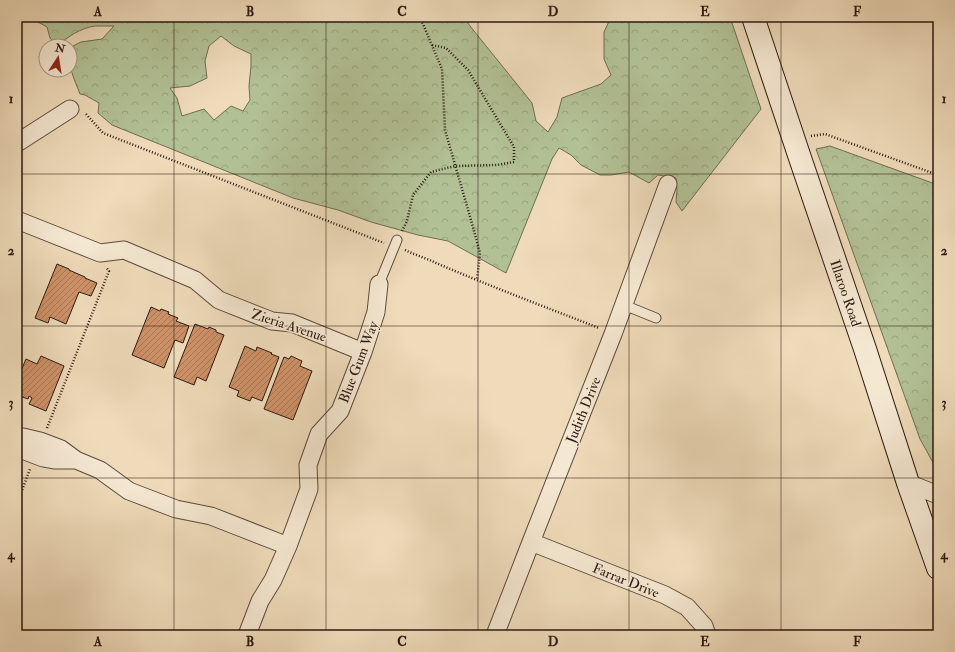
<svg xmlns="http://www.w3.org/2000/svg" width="955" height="652" font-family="'IM FELL Double Pica',serif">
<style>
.forest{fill:url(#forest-crowns);stroke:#6f6d53;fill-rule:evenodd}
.building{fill:url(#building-hatch);stroke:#2c1911}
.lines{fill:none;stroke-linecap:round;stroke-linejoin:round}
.lane-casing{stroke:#5d4a3b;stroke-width:11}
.street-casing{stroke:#5d4a3b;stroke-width:19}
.secondary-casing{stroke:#2c1911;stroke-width:24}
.path{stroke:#2c1911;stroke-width:2.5;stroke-dasharray:1 2;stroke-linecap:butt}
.lane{stroke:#f5e8d2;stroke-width:9}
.street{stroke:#f5e8d2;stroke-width:17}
.secondary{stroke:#f5e8d2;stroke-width:22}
.grid{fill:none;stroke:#2c1911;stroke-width:1;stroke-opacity:0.55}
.labels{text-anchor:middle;stroke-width:3;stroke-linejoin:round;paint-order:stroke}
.street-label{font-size:14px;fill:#2c1911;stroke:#f5e8d2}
.neatline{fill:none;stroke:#2c1911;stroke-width:1.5}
.grid-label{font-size:13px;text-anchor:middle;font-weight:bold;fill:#2c1911}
</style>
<defs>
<pattern id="forest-crowns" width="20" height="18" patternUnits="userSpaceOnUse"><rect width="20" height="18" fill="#b2c195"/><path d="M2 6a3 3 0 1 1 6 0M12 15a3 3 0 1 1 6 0" fill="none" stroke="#99a57f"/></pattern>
<pattern id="building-hatch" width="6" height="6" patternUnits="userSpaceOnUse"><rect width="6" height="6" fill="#cf9268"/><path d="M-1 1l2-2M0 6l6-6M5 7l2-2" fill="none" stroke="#a87654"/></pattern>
</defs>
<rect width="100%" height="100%" fill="#efdbba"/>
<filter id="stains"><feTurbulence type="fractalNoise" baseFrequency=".005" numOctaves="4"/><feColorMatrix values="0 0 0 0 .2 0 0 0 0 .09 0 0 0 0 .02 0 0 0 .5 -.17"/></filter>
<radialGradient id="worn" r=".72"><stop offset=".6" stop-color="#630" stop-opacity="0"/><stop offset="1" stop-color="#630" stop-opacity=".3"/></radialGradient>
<!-- forest -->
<path class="forest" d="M29 17H280L288 18V17H464L470 26 532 103 536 121 548 132 557 117 562 98 601 84 611 75 604 59V32L611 17H730L761 109 682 211 676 202 677 190 676 178 658 175 649 183 629 172 611 175H600L581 165 571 155 559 148 552 159 506 273 448 241 418 235 371 222 338 210 293 198 112 125 98 113 99 103 85 95 80 94C74 78 65 62 73 46L81 42 102 39 114 26C108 26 101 26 95 26 80 28 68 37 57 46L50 38 47 27ZM221 36 234 46 251 54V66L249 86 250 100 243 111 231 106 214 120 204 109 182 116 177 98 170 88 190 86 207 78 205 61 209 46Z
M830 146 938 185V469L936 468 920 439 816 149Z"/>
<!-- building -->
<path class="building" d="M57 264 69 269V270L85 277V278L97 283 91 296 79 292 66 324 50 317 48 323 35 318Z
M151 307 160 311 161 309 169 312 168 314 178 318 176 321 189 326 183 343 175 340 164 368 132 355Z
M195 324 208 329 209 327 216 330V332L224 335 206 381 197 377 194 385 174 377Z
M245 346 256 351 257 347 272 353 271 354 279 357 262 401 252 397 250 401 237 396 239 391 229 387Z
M41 356 64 366 46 411 29 404 32 398 29 396 28 399 17 395V380L26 359 37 364Z
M291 356 302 361 300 366 312 371 293 420 264 409 284 357 289 359Z"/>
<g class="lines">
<defs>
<path id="lane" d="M379 284 397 240
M624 305 656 318"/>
<path id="street" d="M17 143 70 109
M17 220 100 253 124 250 195 280 219 300 272 321 292 323 363 352
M17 437H23L40 441 61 449 76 460 100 470 129 491 176 509 211 516 288 546
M17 448 43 458 54 460H76
M908 483 938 495
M531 542 665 595 687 607 704 626 707 635
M247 635 260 601 273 580 288 546 309 489 308 465 319 434 340 411 363 352 376 312 379 284
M495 635 531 542 613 334 668 184"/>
<path id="secondary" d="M753 17 800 158 865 349 908 483 938 568"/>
</defs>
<!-- lane casing -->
<use href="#lane" class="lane-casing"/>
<!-- street casing -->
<use href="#street" class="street-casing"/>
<!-- secondary casing -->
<use href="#secondary" class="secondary-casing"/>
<!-- path -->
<path class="path" d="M420 17 442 69 445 130 473 227 480 253 477 280
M86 114 103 133 384 243
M811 136 825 134 938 175
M402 231 407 221 413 195 431 172 455 166 497 165 514 162V147L468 70 446 48 432 45
M405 250C415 255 426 258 436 263 490 286 545 307 599 328
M47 428 109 271 106 267
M17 504 30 469"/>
<!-- lane -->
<use href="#lane" class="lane"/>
<!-- street -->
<use href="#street" class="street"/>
<!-- secondary -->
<use href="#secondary" class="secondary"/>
</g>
<!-- grid -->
<path class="grid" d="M174 17V635M326 17V635M478 17V635M629 17V635M781 17V635M17 174H938M17 326H938M17 478H938"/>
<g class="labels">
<!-- street labels -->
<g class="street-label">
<text transform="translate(846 293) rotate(71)" y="5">Illaroo Road</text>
<text transform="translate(289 325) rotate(18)" y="5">Zieria Avenue</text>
<text transform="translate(358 362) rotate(-69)" y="5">Blue Gum Way</text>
<text transform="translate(583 410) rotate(-68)" y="5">Judith Drive</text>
<text transform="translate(626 580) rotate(22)" y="5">Farrar Drive</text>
</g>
</g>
<!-- margin -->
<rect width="955" height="652" fill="none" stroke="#efdbba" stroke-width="44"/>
<!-- north arrow -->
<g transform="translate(58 58) rotate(12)"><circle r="19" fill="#f5e8d2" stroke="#a59585"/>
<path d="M0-3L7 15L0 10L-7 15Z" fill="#8f2418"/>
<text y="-6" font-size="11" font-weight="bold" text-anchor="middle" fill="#2c1911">N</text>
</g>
<rect x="22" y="22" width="911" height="608" class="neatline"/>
<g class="grid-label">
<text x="98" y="16">A</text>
<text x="250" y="16">B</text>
<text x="402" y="16">C</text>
<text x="553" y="16">D</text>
<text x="705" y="16">E</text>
<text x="857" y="16">F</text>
<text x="11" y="103">1</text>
<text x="944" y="103">1</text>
<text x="11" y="255">2</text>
<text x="944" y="255">2</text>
<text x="11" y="407">3</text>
<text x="944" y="407">3</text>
<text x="11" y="559">4</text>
<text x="944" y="559">4</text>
<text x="98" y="646">A</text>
<text x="250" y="646">B</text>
<text x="402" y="646">C</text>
<text x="553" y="646">D</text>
<text x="705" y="646">E</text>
<text x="857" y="646">F</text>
</g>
<rect width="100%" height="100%" filter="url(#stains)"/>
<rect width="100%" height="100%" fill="url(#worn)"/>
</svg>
